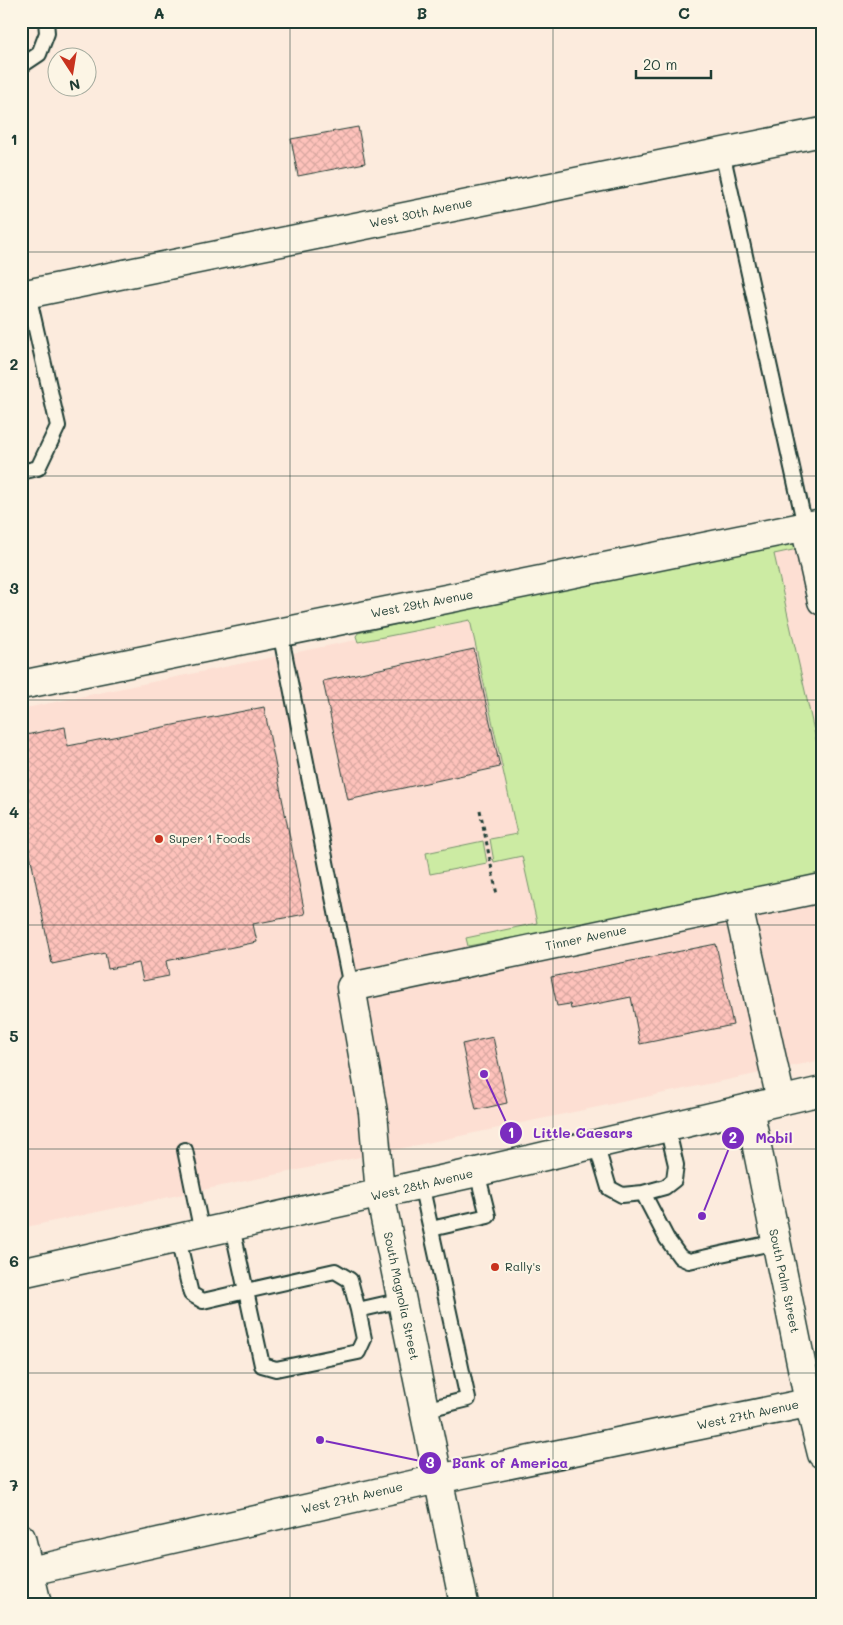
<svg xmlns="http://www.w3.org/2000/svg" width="843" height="1625" font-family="Mali,sans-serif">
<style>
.built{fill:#fddfd3}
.grass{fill:#cceba3;stroke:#76946c}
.building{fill:url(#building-cross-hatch);stroke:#1f3d34}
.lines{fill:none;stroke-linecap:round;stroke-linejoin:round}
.lane-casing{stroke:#1f3d34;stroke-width:18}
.street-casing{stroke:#1f3d34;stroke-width:31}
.secondary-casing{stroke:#1f3d34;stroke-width:31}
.path{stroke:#1f3d34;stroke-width:3;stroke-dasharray:4 4;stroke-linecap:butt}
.lane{stroke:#fcf5e5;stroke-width:14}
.street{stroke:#fcf5e5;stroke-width:28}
.secondary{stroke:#fcf5e5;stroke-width:28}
.grid{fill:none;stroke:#1f3d34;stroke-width:1;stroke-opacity:0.55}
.poi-dot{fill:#c8321e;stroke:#fcf5e5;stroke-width:2}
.labels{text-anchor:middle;stroke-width:4;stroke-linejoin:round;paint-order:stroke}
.street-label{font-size:12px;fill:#1f3d34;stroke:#fcf5e5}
.poi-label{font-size:12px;fill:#1f3d34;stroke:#fcf5e5;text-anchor:start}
.leader{fill:none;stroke:#7b2cbf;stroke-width:2}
.callout-dot{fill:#7b2cbf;stroke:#fcf5e5;stroke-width:2}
.mark-label{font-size:15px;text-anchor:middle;font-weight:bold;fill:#fff}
.callout-label{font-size:14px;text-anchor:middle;font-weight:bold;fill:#7b2cbf;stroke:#fcf5e5;stroke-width:4;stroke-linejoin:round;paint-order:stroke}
.neatline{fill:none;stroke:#1f3d34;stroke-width:2}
.grid-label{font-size:16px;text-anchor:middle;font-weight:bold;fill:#1f3d34}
</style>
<defs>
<pattern id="building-cross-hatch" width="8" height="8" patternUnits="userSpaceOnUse" patternTransform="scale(1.25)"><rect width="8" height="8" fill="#fec2bb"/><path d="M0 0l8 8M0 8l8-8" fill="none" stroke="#d9a8a1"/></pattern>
</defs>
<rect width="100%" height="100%" fill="#fcebdd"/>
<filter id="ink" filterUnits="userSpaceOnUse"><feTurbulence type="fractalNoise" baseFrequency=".02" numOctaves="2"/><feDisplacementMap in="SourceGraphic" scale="10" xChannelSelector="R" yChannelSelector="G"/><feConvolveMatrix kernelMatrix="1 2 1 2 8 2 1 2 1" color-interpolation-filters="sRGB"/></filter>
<g filter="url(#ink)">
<!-- built -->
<path class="built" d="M822 544V1060L21 1228V709Z"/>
<!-- grass -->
<path class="grass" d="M777 541 794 542 802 548 774 554 822 766V881L468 946 466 938 537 923 522 856 494 862 490 839 517 834 470 620 358 642 356 636 358 633Z
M483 841 487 863 430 874 426 853Z"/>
<!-- building -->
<path class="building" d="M358 127 365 163 298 176 291 139Z
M474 649 500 767 348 800 323 681Z
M264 707 305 914 253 924 257 942 166 961 169 976 143 981 139 963 108 969 105 953 52 964 21 809V736L65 727 68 746Z
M716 944 733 1025 640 1044 631 997 571 1009 570 1004 557 1006 551 977Z
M493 1037 507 1103 476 1110 462 1044Z"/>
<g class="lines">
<defs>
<path id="lane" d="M21 66 39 54 47 33 46 21
M722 152 805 526
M21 472 38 468 58 426 28 294
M280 632 351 987
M596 1144 609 1188 622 1195 643 1193 667 1239 680 1257 689 1261 776 1242
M185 1150 202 1233
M421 1184 468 1399 424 1410
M643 1193 665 1187 674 1180 676 1165 667 1127
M431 1229 488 1216 477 1172
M178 1239 191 1294 203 1301 246 1291 232 1227
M358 1310 350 1280 335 1271 246 1291 262 1365 276 1369 358 1352 364 1339 358 1310 402 1300"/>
<path id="street" d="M21 295 822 132
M805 526 822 601
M21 685 822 523
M738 906 781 1100
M749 1108 809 1402 822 1454
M30 1571 438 1479 822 1400
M464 1604 380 1194 373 1112 351 987 822 888"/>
<path id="secondary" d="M21 1273 477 1172 822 1091
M21 1538 37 1604"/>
</defs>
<!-- lane casing -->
<use href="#lane" class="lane-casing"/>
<!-- street casing -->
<use href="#street" class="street-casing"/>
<!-- secondary casing -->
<use href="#secondary" class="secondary-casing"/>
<!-- path -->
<path class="path" d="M480 810 497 895"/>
<!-- lane -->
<use href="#lane" class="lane"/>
<!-- street -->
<use href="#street" class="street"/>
<!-- secondary -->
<use href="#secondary" class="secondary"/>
</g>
</g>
<!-- grid -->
<path class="grid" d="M290 21V1604M553 21V1604M21 252H822M21 476H822M21 700H822M21 925H822M21 1149H822M21 1373H822"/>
<!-- markers -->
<g class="poi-dot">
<circle cx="159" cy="839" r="5"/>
<circle cx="495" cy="1267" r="5"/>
</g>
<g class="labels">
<!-- street labels -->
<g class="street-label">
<text transform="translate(421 213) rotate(-12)" y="4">West 30th Avenue</text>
<text transform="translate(422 604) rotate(-11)" y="4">West 29th Avenue</text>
<text transform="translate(586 938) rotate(-12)" y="4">Tinner Avenue</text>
<text transform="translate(422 1185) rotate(-13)" y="4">West 28th Avenue</text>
<text transform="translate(784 1281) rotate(78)" y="4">South Palm Street</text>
<text transform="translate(401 1296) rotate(78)" y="4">South Magnolia Street</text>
<text transform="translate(748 1415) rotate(-12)" y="4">West 27th Avenue</text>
<text transform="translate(352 1498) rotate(-13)" y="4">West 27th Avenue</text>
</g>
<!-- poi labels -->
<g class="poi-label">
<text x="169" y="843">Super 1 Foods</text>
<text x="505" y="1271">Rally's</text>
</g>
</g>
<!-- callouts -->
<path class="leader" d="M484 1074L511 1133M702 1216L733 1138M320 1440L430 1463"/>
<g class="callout-dot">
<circle cx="484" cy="1074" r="5"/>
<circle cx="702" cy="1216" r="5"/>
<circle cx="320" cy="1440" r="5"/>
<circle cx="511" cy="1133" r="12"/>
<circle cx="733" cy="1138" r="12"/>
<circle cx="430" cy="1463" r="12"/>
</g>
<g class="mark-label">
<text x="511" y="1138">1</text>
<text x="733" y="1143">2</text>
<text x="430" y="1468">3</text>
</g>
<g class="callout-label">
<text x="583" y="1138">Little Caesars</text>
<text x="774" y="1143">Mobil</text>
<text x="510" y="1468">Bank of America</text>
</g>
<!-- margin -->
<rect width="843" height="1625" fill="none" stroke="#fcf5e5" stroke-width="55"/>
<!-- north arrow -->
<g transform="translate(72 72) rotate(168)"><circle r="24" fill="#fcf5e5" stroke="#a4ab9e"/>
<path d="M0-4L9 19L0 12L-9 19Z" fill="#c8321e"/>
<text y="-8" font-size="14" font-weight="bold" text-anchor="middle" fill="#1f3d34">N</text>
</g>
<!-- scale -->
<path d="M636 70v8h75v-8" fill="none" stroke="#1f3d34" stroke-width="2.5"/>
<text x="643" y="70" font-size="15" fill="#1f3d34" stroke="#fcf5e5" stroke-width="4" paint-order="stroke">20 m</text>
<rect x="28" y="28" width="788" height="1570" class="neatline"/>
<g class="grid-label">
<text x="159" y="19">A</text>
<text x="422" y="19">B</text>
<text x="684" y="19">C</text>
<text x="14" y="145">1</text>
<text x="14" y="370">2</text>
<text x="14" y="594">3</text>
<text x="14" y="818">4</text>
<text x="14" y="1042">5</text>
<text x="14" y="1267">6</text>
<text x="14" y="1491">7</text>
</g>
</svg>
